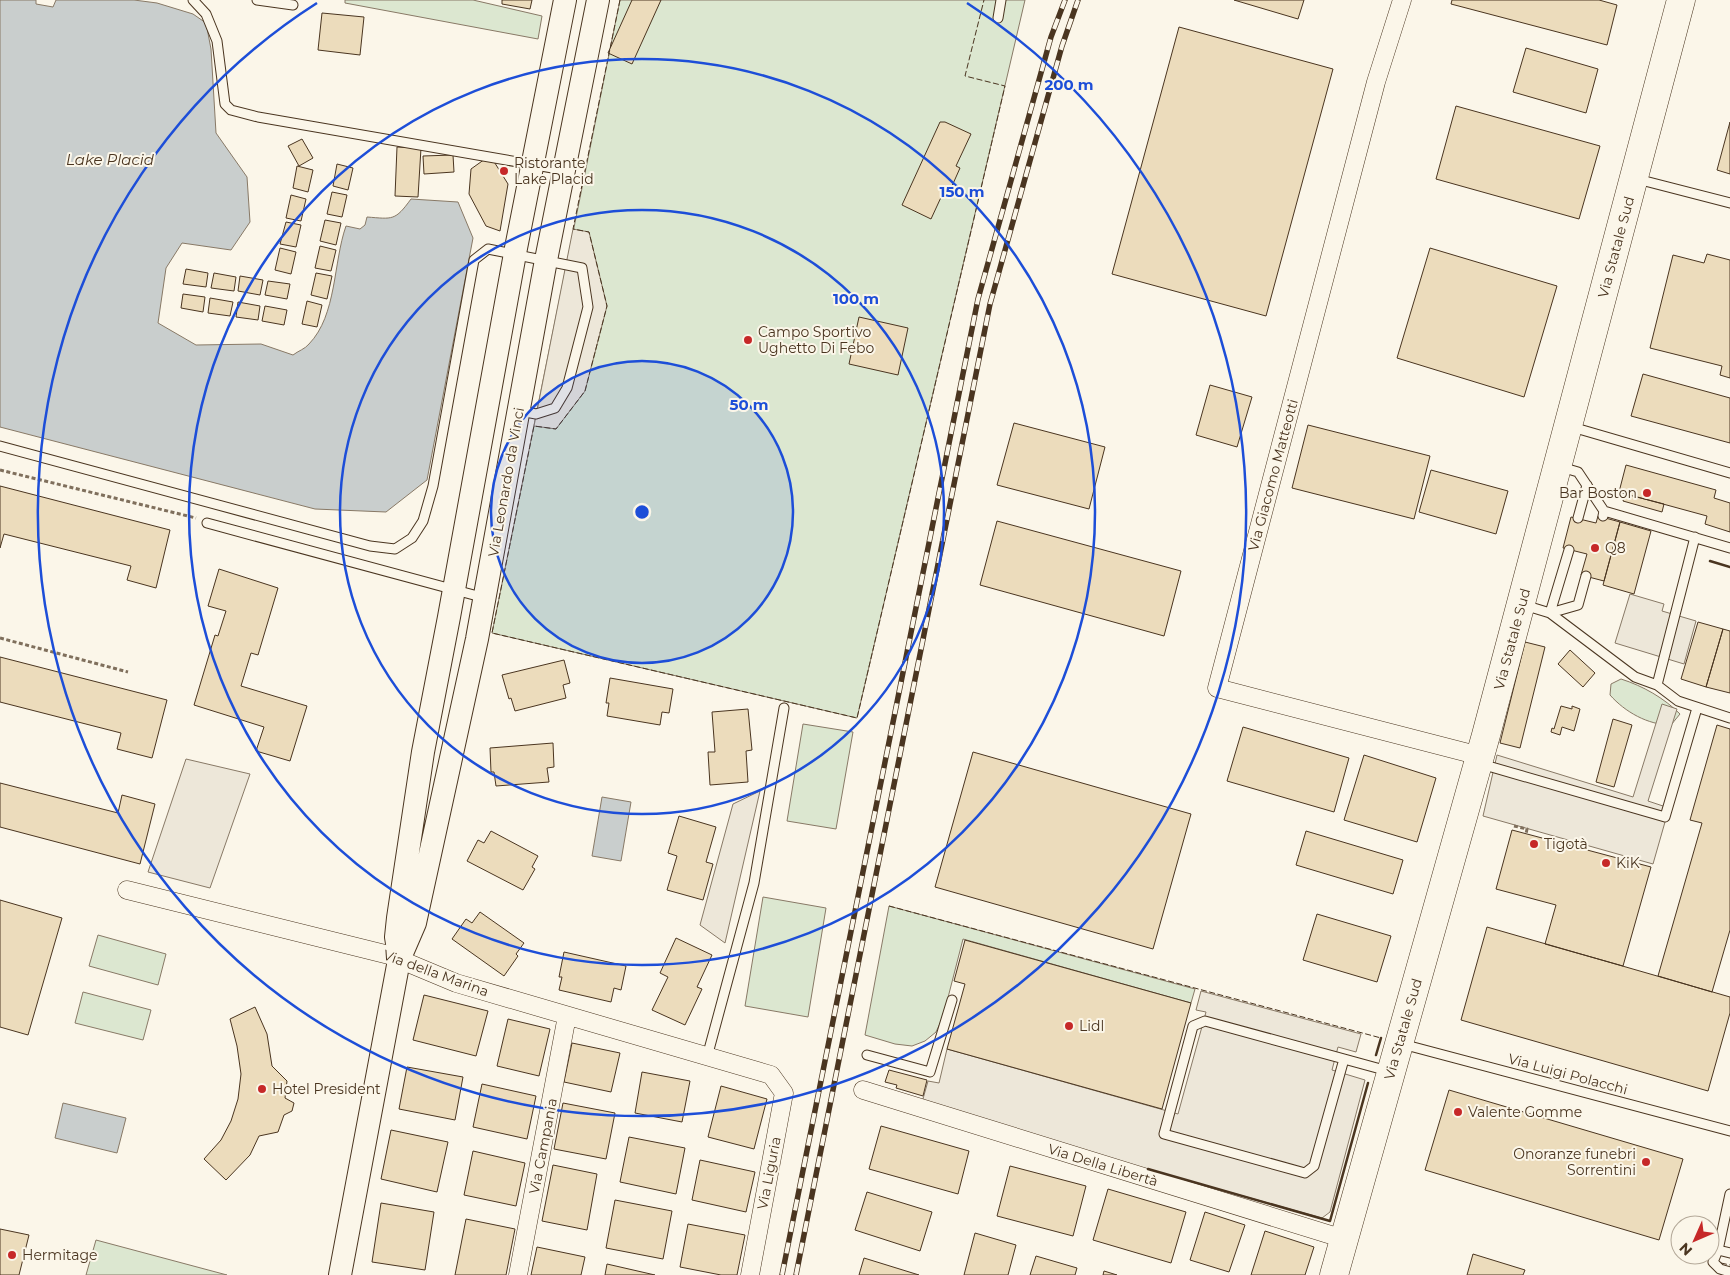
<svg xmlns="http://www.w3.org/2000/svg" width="1730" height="1275" font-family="Montserrat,sans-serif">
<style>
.green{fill:#dce7d0;stroke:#887966}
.parking{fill:#ede7d9;stroke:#887966}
.water{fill:#c9cecd;stroke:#887966}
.building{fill:#ecdcbc;stroke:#4a3520}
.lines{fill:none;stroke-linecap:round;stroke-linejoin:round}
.service-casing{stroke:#4a3520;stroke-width:11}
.minor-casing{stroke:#4a3520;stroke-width:19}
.tertiary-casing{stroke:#4a3520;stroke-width:24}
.primary-casing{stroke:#4a3520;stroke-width:29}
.path{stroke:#7f6f5c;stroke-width:3;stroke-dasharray:4 2.5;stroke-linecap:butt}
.service{stroke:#fbf6e9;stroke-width:9}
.minor{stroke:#fbf6e9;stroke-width:18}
.tertiary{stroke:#fbf6e9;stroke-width:22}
.primary{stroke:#fbf6e9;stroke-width:28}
.rail-casing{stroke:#4a3520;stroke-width:5.5}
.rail{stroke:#fbf6e9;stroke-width:4;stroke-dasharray:11;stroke-linecap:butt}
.fence{stroke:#4a3520;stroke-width:1;stroke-dasharray:6 2.5;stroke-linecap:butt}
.wall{stroke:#4a3520;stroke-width:2.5}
.ring{fill:none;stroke:#1d4ed8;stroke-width:2.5}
.poi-dot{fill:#c62828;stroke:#fbf6e9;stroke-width:2}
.labels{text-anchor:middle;stroke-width:4;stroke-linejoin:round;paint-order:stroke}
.poi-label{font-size:14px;fill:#4a3520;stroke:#fbf6e9;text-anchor:start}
.street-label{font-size:14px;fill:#4a3520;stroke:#fbf6e9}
.water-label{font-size:15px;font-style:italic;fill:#4a3520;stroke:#fbf6e9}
.centre{fill:#1d4ed8;stroke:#fbf6e9;stroke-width:2.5}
.ring-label{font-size:15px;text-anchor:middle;font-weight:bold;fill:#1d4ed8;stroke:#fbf6e9;stroke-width:4;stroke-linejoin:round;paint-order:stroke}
</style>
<rect width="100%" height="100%" fill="#fbf6e9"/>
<!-- green -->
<path class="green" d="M345 0H473L542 16 538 39 345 3Z
M620 0H1025L857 718 492 633Z
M1621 679C1643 686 1664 698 1680 714L1671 725C1648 725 1625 712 1610 695L1611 684Z
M803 724 853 732 836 829 787 821Z
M763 897 826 908 808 1017 745 1006Z
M889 906 1195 989 1191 1003 963 939 943 1017 936 1032 925 1041 912 1046 895 1044 865 1035Z
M98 935 166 954 158 985 89 966Z
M83 992 151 1010 143 1040 75 1023Z
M96 1240 227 1275H86Z"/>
<!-- parking -->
<path class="parking" d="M573 229 589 232 607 306 585 391 556 429 534 426Z
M1630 594 1664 604 1662 611 1696 621 1684 664 1615 643Z
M1662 704 1677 709 1648 801 1669 808 1653 864 1483 816 1497 755 1633 797Z
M186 759 250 774 210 888 148 872Z
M760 791 725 943 700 925 733 804Z
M1201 991 1361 1034 1356 1052 1338 1047 1332 1070 1365 1080 1330 1212 1322 1218 921 1106 928 1081 939 1083 947 1049 1178 1114 1206 1012 1196 1010Z"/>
<!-- water -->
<path class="water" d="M0 0H36V4L53 7 56 0H134L157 3 193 14 206 23 211 49 216 133 247 177 250 222 231 250 182 243 166 268 158 323 196 345 261 344 293 355C298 351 305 349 309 344 337 315 333 263 346 226L360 229 365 225 367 217C393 219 395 221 411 199L458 202 473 238 427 480 386 512 315 509 0 427Z
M602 797 631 802 621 861 592 856Z
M63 1103 126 1118 117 1153 55 1138Z"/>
<!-- building -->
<path class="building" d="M502 0H532L530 9 502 4Z
M632 0H661L632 64 608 53Z
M1234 0H1304L1298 19Z
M1452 0H1599L1617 5 1607 45 1451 4Z
M322 13 364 17 360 55 318 50Z
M1179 27 1333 69 1266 316 1112 274Z
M1526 48 1598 69 1586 113 1513 92Z
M1456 106 1600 146 1579 219 1436 179Z
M940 122H945L971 134 956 166 960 168 948 195 943 193 931 219 902 205Z
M1730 122V174L1717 170Z
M302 139 313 158 299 166 288 146Z
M397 147 421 148 418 197 395 196Z
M453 155 454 172 424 174 423 156Z
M485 159 493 160 508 184 500 231 486 226 469 194 471 169Z
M337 164 353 168 348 190 333 186Z
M297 166 313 170 308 192 293 188Z
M332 192 347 195 342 217 327 214Z
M291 195 306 199 301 221 286 218Z
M325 220 341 223 336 245 320 241Z
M286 222 301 225 296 247 280 244Z
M320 246 336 250 331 271 315 268Z
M280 248 296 252 291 274 275 270Z
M1430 248 1557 286 1524 397 1397 358Z
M1707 254 1730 260V378L1720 375 1722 366 1650 348 1673 255 1704 263Z
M186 269 208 273 206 287 183 284Z
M214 273 236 277 234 291 211 288Z
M316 273 332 276 327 299 311 295Z
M240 276 263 280 260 295 238 291Z
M268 281 290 284 287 299 265 295Z
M183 294 205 297 203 312 181 308Z
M210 298 233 302 230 316 208 313Z
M307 301 322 305 317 327 302 324Z
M238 302 260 306 258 320 236 317Z
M265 306 287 310 284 325 262 321Z
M859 317 908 328 898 375 849 364Z
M1643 374 1730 398V443L1631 416Z
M1210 385 1252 397 1237 447 1196 435Z
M1014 423 1105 447 1089 509 997 485Z
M1308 425 1430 456 1414 519 1292 488Z
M1626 465 1716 490 1714 498 1730 503V532L1705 524 1707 516 1619 492Z
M1431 470 1508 491 1496 534 1419 512Z
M0 486 170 530 156 588 127 580 131 566 4 534 0 548Z
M1625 494 1664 504 1662 512 1623 501Z
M1598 516 1620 522 1604 581 1581 575 1587 554 1563 548 1571 517 1596 523Z
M997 521 1181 571 1164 636 980 585Z
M1620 522 1651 531 1634 594 1603 585Z
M219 569 278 588 258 655 251 653 241 686 307 706 290 761 256 751 264 727 194 705 215 635 218 636 226 611 208 606Z
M1698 622 1723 629 1706 687 1681 679Z
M1723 629 1730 631V693L1706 687Z
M1525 642 1545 647 1520 748 1500 743Z
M1570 650 1595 673 1583 687 1558 664Z
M0 657 167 700 152 758 117 749 121 733 0 702Z
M564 660 570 683 563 685 566 698 515 711 511 698 509 699 502 675Z
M610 678 673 689 669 713 662 712 660 725 607 716 609 703H606Z
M1561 706 1572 709V706L1580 709 1574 731 1562 727 1560 735 1551 732 1552 728 1554 729Z
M748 709 752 750 746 751 748 782 710 785 708 752H715L712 712Z
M1613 719 1632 725 1614 787 1596 782Z
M1717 725 1730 729V930L1712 992 1658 976 1702 823 1690 820Z
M1243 727 1349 758 1334 812 1227 781Z
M553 743 554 767 547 768 549 782 496 786 494 772H491L490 748Z
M973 752 1191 814 1153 949 935 887Z
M1364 755 1436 778 1417 842 1344 820Z
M0 783 118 813 122 795 155 804 140 864 0 827Z
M679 816 716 827 706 862 713 864 703 900 667 890 677 856 668 853Z
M1512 830 1651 867 1623 966 1545 944 1556 905 1496 889Z
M491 831 538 856 532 867 535 869 523 890 467 861 478 840 484 843Z
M1306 831 1403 860 1393 894 1296 865Z
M0 900 62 918 28 1035 0 1027Z
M480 912 524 943 516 954 518 956 504 976 452 939 466 919 472 923Z
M1317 914 1391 936 1377 982 1303 960Z
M1487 927 1730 997V1013L1708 1091 1461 1020Z
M676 938 712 955 697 987 702 989 685 1025 652 1010 668 977 660 973Z
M965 940 1191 1003 1162 1109 947 1049 965 984 954 981Z
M564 952 626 966 621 990 614 988 611 1002 559 990 562 977H559Z
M424 995 488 1011 476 1056 413 1040Z
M255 1007 267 1034 272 1066 287 1081 285 1098 294 1103 292 1111 284 1115 278 1132 259 1136 250 1155 226 1180 204 1159 221 1140 231 1121 238 1099 241 1074 237 1046 230 1019Z
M508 1019 550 1029 539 1076 497 1066Z
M572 1043 620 1053 611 1092 564 1082Z
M407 1067 463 1077 455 1120 399 1109Z
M889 1070 927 1080 923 1096 896 1088 897 1085 885 1082Z
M642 1072 690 1081 682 1122 635 1113Z
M482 1084 536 1096 527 1139 473 1127Z
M721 1086 767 1099 754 1149 708 1137Z
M1449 1090 1683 1159 1659 1240 1425 1170Z
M563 1103 615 1113 606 1159 554 1149Z
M881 1126 969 1151 958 1194 869 1169Z
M391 1130 448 1142 437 1192 381 1179Z
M629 1137 685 1148 676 1194 620 1182Z
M473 1151 525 1163 516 1206 464 1195Z
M700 1160 755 1172 746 1212 692 1200Z
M553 1165 597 1174 587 1230 542 1221Z
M1010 1166 1086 1186 1073 1236 997 1216Z
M1108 1189 1186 1212 1171 1263 1093 1240Z
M867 1192 932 1212 920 1251 855 1230Z
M615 1200 672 1211 663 1259 606 1248Z
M381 1203 434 1212 425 1270 372 1262Z
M1205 1212 1245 1225 1229 1272 1190 1260Z
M466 1219 515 1229 506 1275H455Z
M688 1224 745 1235 737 1275H721L680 1267Z
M0 1229 29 1235 19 1275H0Z
M1265 1231 1314 1247 1305 1275H1251Z
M975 1233 1016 1245 1008 1275H964Z
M537 1247 585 1257 581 1275H531Z
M1473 1254 1525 1270 1523 1275H1467Z
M1036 1256 1077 1268 1075 1275H1030Z
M864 1258 919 1275H859Z
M607 1264 655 1275H605Z
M1104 1271 1117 1275H1103Z"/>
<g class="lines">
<defs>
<path id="service" d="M193 0 206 14 217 41 225 104 231 110 258 117 564 170
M257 0 293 5
M998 18 1001 0
M1637 179 1730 203
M1572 427 1730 473
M0 446 370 546 395 549 412 538 423 521 433 486 474 260 488 249 582 268 588 307 567 388 555 408 536 414 520 411
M1561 467 1578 472 1604 511 1603 516
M1604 511 1730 548
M1578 518 1587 485
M207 523 485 598
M1569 550 1550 613 1635 677 1657 685 1678 701 1730 718
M1524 605 1550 613 1578 605 1586 576
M1657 685 1695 537
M1481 764 1665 817 1697 708
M1402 1044 1730 1131
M867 1055 930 1072 952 1000
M707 1057 754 883 784 708
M1344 1059 1314 1166 1305 1173 1164 1134 1193 1026 1205 1021 1388 1071
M1730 1194 1718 1250 1730 1253
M1718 1250 1713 1262 1720 1269 1730 1272"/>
<path id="minor" d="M1402 0 1376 82 1217 688 1480 756
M127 890 389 955 456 983 771 1075 784 1093 750 1275
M863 1090 1344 1239
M518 1275 567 1016"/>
<path id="tertiary" d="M399 956 396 937 398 918 423 752 449 617 516 248 565 0
M340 1275 399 960 415 923 477 639 546 260 598 0"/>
<path id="primary" d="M1334 1275 1486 735 1681 0"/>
</defs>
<!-- service casing -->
<use href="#service" class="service-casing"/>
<!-- minor casing -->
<use href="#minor" class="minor-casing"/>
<!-- tertiary casing -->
<use href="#tertiary" class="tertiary-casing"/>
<!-- primary casing -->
<use href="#primary" class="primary-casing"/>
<!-- path -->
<path class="path" d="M0 470 196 518
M0 638 128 672
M1514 826 1527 829 1526 834"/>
<!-- service -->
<use href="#service" class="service"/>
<!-- minor -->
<use href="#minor" class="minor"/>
<!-- tertiary -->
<use href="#tertiary" class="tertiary"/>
<!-- primary -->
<use href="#primary" class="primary"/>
<defs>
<path id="rail" d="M782 1275 978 299 1051 37 1065 0
M796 1275 990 304 1062 46 1078 0"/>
</defs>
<!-- rail casing -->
<use href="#rail" class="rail-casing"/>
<!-- rail -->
<use href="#rail" class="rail"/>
<!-- fence -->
<path class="fence" d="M620 0 573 229 589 232 607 306 585 391 556 429 534 426 492 633 857 718 1005 86 965 76 984 0
M889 906 1381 1038
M1721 1263 1730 1265"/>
<!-- wall -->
<path class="wall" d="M1710 561 1730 567
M1376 1055 1381 1038
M1148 1169 1330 1221 1368 1083"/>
</g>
<!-- distance rings -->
<circle cx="642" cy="512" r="151" fill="#1d4ed8" fill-opacity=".12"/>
<g class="ring">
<circle cx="642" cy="512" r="151"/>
<circle cx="642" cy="512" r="302"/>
<circle cx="642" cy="512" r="453"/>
<path d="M967 3A604 604 0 1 1 317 3"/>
</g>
<!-- markers -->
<g class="poi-dot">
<circle cx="504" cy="171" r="5"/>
<circle cx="748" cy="340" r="5"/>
<circle cx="1647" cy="493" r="5"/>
<circle cx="1595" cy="548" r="5"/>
<circle cx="1534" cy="844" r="5"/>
<circle cx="1606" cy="863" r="5"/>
<circle cx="1069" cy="1026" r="5"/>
<circle cx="262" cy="1089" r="5"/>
<circle cx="1458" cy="1112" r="5"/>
<circle cx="1646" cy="1162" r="5"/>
<circle cx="12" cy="1255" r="5"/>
</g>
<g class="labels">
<!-- poi labels -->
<g class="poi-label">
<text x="514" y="168">Ristorante<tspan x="514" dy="16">Lake Placid</tspan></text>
<text x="758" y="337">Campo Sportivo<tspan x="758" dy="16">Ughetto Di Febo</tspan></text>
<text x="1637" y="498" text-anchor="end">Bar Boston</text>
<text x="1605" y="553">Q8</text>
<text x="1544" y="849">Tigotà</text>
<text x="1616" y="868">KiK</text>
<text x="1079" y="1031">Lidl</text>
<text x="272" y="1094">Hotel President</text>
<text x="1468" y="1117">Valente Gomme</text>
<text x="1636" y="1159" text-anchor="end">Onoranze funebri<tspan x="1636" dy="16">Sorrentini</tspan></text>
<text x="22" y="1260">Hermitage</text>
</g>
<!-- street labels -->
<g class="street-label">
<text transform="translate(1616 247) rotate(-75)" y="5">Via Statale Sud</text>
<text transform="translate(1273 475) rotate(-75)" y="5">Via Giacomo Matteotti</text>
<text transform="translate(506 482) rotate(-80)" y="5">Via Leonardo da Vinci</text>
<text transform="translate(1512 639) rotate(-75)" y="5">Via Statale Sud</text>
<text transform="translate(436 973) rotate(20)" y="5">Via della Marina</text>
<text transform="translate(1403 1029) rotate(-74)" y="5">Via Statale Sud</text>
<text transform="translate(1568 1074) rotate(15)" y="5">Via Luigi Polacchi</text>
<text transform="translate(543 1146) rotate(-79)" y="5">Via Campania</text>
<text transform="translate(1103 1165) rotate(17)" y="5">Via Della Libertà</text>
<text transform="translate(769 1173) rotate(-79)" y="5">Via Liguria</text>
</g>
<!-- water labels -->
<g class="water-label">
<text x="110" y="165">Lake Placid</text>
</g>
</g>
<circle cx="642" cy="512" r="8" class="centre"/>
<g class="ring-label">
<text x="1069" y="90">200 m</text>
<text x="962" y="197">150 m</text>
<text x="856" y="304">100 m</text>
<text x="749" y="410">50 m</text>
</g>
<!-- north arrow -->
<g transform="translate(1695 1240) rotate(225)"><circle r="24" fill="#fbf6e9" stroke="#b4a999"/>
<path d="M0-4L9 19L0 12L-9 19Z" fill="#c62828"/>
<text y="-8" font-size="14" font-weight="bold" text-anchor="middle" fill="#4a3520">N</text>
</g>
</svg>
